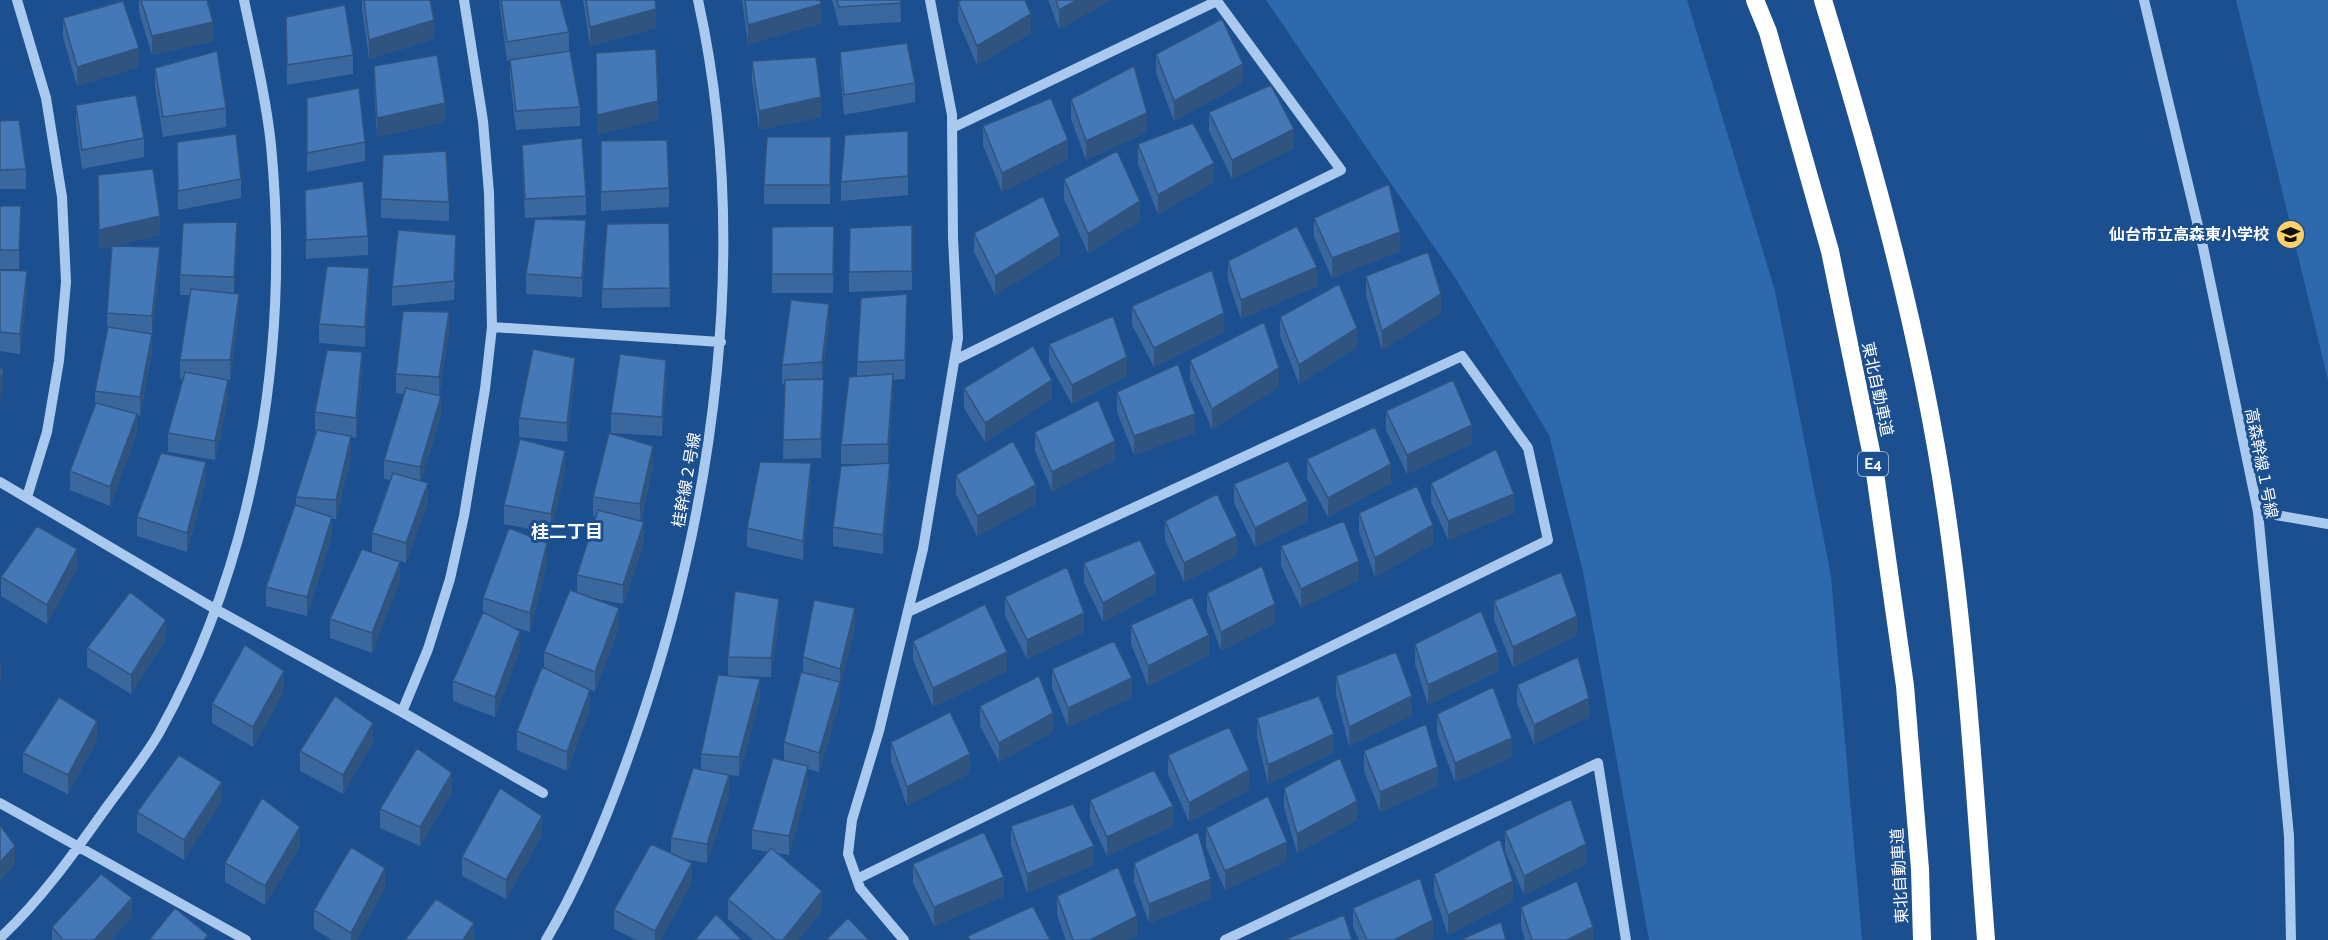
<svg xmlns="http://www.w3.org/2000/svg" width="2328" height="940" font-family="Raleway,'Noto Sans JP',sans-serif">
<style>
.green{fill:#2e69ad}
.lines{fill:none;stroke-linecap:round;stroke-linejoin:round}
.minor{stroke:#a9c9ee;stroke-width:10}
.highway{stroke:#fff;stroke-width:18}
.wall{fill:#3a679d}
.shaded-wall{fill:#305480}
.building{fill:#4478b7;stroke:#305480;stroke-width:1.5}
.labels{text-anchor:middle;stroke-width:6;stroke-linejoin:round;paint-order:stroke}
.shield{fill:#1b4f8f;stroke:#bbcadd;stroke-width:1.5}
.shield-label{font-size:15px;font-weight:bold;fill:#fff}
.poi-label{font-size:16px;font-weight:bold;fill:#fff;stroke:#1b4f8f;text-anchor:end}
.street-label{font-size:16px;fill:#fff;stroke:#1b4f8f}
.neighbourhood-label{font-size:18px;font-weight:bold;fill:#fff;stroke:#1b4f8f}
</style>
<rect width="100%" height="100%" fill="#1b4f8f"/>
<!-- green -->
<path class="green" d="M1266 0H1687L1775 291 1831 576 1862 940H1649L1583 572 1549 435 1456 279Z
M2236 0H2328V380Z"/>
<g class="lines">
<!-- minor -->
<path class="minor" d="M17 0 46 98 62 197 66 282 59 361 47 432 27 497
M2144 0 2203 247 2258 512 2289 836 2291 940
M952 128 1217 1 1341 170 955 360
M492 327 721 342
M0 482 215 609 402 712 543 793
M2258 512 2328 524
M402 712 428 649 450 579 464 516 485 389 492 327 489 193 483 121 464 0
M0 803 246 940
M857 879 1548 540 1528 448 1462 356 908 612
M0 938C41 900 74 853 106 808 124 783 144 759 159 733 257 557 290 345 271 145 266 97 254 48 244 0
M546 940C584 876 612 805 636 735 716 505 751 240 698 0
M904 940 860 888 848 854 852 820 879 731 923 549 958 338 953 238 952 115 930 0
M1225 940 1598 763 1626 940"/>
<!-- highway -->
<path class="highway" d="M1755 0 1768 32 1830 251 1874 466 1905 686 1920 869 1922 940
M1823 0C1874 167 1921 336 1946 509 1967 652 1975 796 1986 940"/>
</g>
<!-- wall -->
<path class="wall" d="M139 0H207L213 41 152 55 139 12Z
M362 0H430L434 39 369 59 362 9Z
M499 0H560L569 32V51L528 57 580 107V126L516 130 510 79V60L507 61Z
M583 0H655L656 28 590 46Z
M742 0H820L821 23 748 44Z
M832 0H900L901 22 839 26Z
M1048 0H1111L1059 29Z
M958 2 1031 33 977 65 958 21Z
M286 17 353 55V74L287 85Z
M63 18 139 67 77 86 63 37Z
M840 52 915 83V102L844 115 840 71Z
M1156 54 1243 83 1174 121 1156 73Z
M752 61 821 117 759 130 752 81Z
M374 66 445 122 377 137 374 86Z
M155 68 226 108V127L163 137 155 87Z
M307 98 365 142V161L307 172Z
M1071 99 1147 132 1086 160 1071 119Z
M76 105 144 138V157L82 169 76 124Z
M1209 112 1294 148 1232 179 1209 131Z
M0 121 26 169V189H0Z
M983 126 1068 159 1002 192 983 145Z
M908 131V195L841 201V182Z
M601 141 669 188V207L601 211Z
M177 142 241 179V198L178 210Z
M1138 144 1214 182 1158 214 1138 164Z
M522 145 586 196V215L525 218 522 164Z
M831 156 830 204H764V185Z
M98 175 160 235 113 246 160 266 152 334V353L140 416 137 415V433L110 506 70 490V471L95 405V391L107 331V313L112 246 99 249Z
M1064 179 1140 221 1088 253 1064 199Z
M305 190 368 236V255L306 259Z
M381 199 449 202V221L381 218Z
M0 206 21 225 19 269H0Z
M1314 218 1400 251 1332 278 1314 237Z
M669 223 670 307 602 308V289Z
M772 227 834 245 833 293H772Z
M974 233 1060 255 995 295 974 252Z
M586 239 582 297 526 294V274Z
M237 242 234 294 239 313 230 380H224L228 399 215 460 168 452V433L183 379H180V360L190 295H180V275Z
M456 254 454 300 392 306V287Z
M1228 261 1317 286 1241 319 1228 280Z
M0 270 27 290 20 354 0 351Z
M912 271V290L849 292V272Z
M1366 276 1441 313 1382 350 1366 295Z
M369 287 365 347 319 343V324Z
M1132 306 1224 332 1154 367 1132 325Z
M907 313 905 379 893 380V393L888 463 890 483 883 554 833 546V527L883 464H841V445L857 376V362Z
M1280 317 1357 347 1299 384 1280 336Z
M829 323 822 379 824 398 821 458 783 459 785 384H782V365Z
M449 332 439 396 441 415 421 481 428 502 406 563 372 552V533L390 480 384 479V460L404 394 396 393V374Z
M1049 344 1127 376 1072 404 1049 363Z
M1190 360 1279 387 1212 429 1190 379Z
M362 371 356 438 351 437V455L336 519H332V536L307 616 266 606V587L296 505V497L316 431H315V412Z
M575 377 567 442 519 437V418Z
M666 380 662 436 611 433V413Z
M964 388 1052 399 985 442 964 408Z
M1117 392 1195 433 1134 455 1117 412Z
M1386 411 1472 444 1407 474 1386 430Z
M1035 432 1115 460 1052 491 1035 451Z
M1307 459 1391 483 1328 517 1307 478Z
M653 465 641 522 644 542 623 604 588 597 619 627 595 691 588 689 590 709 567 771 517 750V731L544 668V652L577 593V575L596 517 593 516V497Z
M565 471 551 533 504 524V505Z
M956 475 1036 504 977 536 956 494Z
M206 481 187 552 137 536V517Z
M811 482 803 560 747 547V528Z
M1431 483 1514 513 1448 540 1431 502Z
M1234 484 1308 521 1255 547 1234 503Z
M1359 513 1433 544 1375 577 1359 532Z
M1165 521 1237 555 1184 582 1165 540Z
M1281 546 1359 580 1301 608 1281 566Z
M547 562 530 632 513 627 520 650 495 717 453 701V681L483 613V598Z
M1084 563 1156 593 1103 622 1084 582Z
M77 568 47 624 1 596V577Z
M400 581 372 653 330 638V619Z
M1207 593 1275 623 1221 651 1207 612Z
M1005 597 1084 632 1027 659 1005 616Z
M1494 601 1577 635 1513 667 1494 620Z
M779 618 771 677 728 676V657Z
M1131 625 1209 655 1148 686 1131 644Z
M855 627 840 688V701L819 772 808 769V785L789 855 776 853 822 911 798 940H753L728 919V899L768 852 752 849V830L784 760V742L803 672V657Z
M166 639 131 694 87 667V648Z
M913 641 1007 671 933 707 913 660Z
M1415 644 1498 671 1428 705 1415 664Z
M1052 669 1132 697 1068 727 1052 688Z
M1336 676 1412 715 1349 746 1336 695Z
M1517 685 1589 717 1534 744 1517 704Z
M284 691 253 747 212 723V704Z
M760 698 739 776 728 775 729 795 707 863 685 859 692 882 661 940H636L614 929V910L671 854V838L701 770V754Z
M980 706 1053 732 999 762 980 726Z
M1437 714 1512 757 1455 782 1437 733Z
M1257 718 1334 753 1268 784 1257 737Z
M97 740 68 794 23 772V753Z
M373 742 343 794 300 771V751Z
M891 742 970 773 907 806 891 761Z
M1364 751 1438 786 1380 812 1364 771Z
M1168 755 1249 790 1189 822 1168 774Z
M1284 788 1357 820 1297 853 1284 807Z
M452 792 420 846 380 828V809Z
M1090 800 1173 826 1107 856 1090 819Z
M222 801 184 860 137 832V812Z
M1011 826 1094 865 1027 893 1011 845Z
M1206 828 1287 861 1225 890 1206 847Z
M1505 831 1586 864 1524 895 1505 851Z
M542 835 506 899 462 876V857Z
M300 847 265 905 225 882V863Z
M1134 863 1211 898 1149 923 1134 882Z
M913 864 1004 896 934 926 913 883Z
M1434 874 1513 901 1448 935 1434 893Z
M385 887 357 940H332L314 929V910Z
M1057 896 1137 935 1127 940H1066L1057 915Z
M1521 907 1593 940H1525L1521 927Z
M1353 908 1433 939 1431 940H1359L1353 927Z
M132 917 111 940H52V927Z"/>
<!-- shaded-wall -->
<path class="shaded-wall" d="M1077 0H1111L1059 29V10Z
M821 4V23L748 44V25Z
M656 9V28L590 46V27Z
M1031 14V33L977 65V46Z
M434 20V39L369 59V40Z
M213 22V41L152 55V36Z
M139 48V67L77 86V67Z
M1243 64V83L1174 121V101Z
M821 97V117L759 130V111Z
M658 101V120L597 135V115Z
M445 103V122L377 137V118Z
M1147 113V132L1086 160V141Z
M1294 129V148L1232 179V160Z
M1068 140V159L1002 192V173Z
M1214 163V182L1158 214V195Z
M1140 201V221L1088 253V234Z
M21 206V225L19 269V250Z
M160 216V235L99 249V230Z
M586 220V239L582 297V278Z
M237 222V242L234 296V277Z
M1400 232V251L1332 278V258Z
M1060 236V255L995 295V276Z
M160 247V266L152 335V316Z
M1317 267V286L1241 319V300Z
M369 268V287L365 347V327Z
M27 271V290L20 354V334Z
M239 294V313L230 380V360Z
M1441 294V313L1382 350V331Z
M829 304V323L822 382V362Z
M449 312V332L439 396V377Z
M1224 313V332L1154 367V348Z
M1357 328V347L1299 384V365Z
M152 334V353L140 416V397Z
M362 352V371L356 438V418Z
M1127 357V376L1072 404V385Z
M575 358V377L567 442V423Z
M666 360V380L662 436V417Z
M1279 368V387L1212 429V409Z
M3 369V388L0 404V385Z
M893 374V393L888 464V444Z
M824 379V398L821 458V439Z
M228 380V399L215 460V441Z
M1052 380V399L985 442V423Z
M441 396V415L420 486V467Z
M137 414V433L110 506V487Z
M1195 414V433L1134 455V436Z
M1472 425V444L1407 474V455Z
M351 436V455L336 519V500Z
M1115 441V460L1052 491V472Z
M653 446V465L640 524V504Z
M565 451V471L551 533V514Z
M206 462V481L187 552V533Z
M811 463V482L803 560V541Z
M890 463V483L883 554V535Z
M1391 464V483L1328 517V498Z
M428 483V502L406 563V543Z
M1036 485V504L977 536V516Z
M1514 494V513L1448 540V521Z
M1308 501V521L1255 547V528Z
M332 517V536L307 616V597Z
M644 522V542L623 604V585Z
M1433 525V544L1375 577V558Z
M1237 536V555L1184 582V563Z
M547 543V562L530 632V613Z
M77 549V568L47 624V605Z
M1359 561V580L1301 608V589Z
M400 562V581L372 653V633Z
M1156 574V593L1103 622V603Z
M779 599V618L771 677V658Z
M1275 604V623L1221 651V632Z
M619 608V627L595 691V672Z
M855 608V627L840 688V669Z
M1084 613V632L1027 659V640Z
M1577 616V635L1513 667V647Z
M166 620V639L131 694V675Z
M520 631V650L495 717V697Z
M1209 635V655L1148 686V666Z
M1007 652V671L933 707V688Z
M1498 652V671L1428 705V685Z
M1 662V681L0 683V663Z
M284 671V691L253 747V727Z
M1132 678V697L1068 727V708Z
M760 679V698L739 776V757Z
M840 682V701L819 772V753Z
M590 690V709L567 771V752Z
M1412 696V715L1349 746V727Z
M1589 698V717L1534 744V725Z
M1053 713V732L999 762V743Z
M97 721V740L68 794V775Z
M373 723V742L343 794V775Z
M1334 734V753L1268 784V765Z
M1512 738V757L1455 782V763Z
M970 754V773L907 806V787Z
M808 766V785L789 855V836Z
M1438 767V786L1380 812V792Z
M1249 770V790L1189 822V803Z
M452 773V792L420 846V827Z
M729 775V795L707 863V844Z
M222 782V801L184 860V840Z
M1357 801V820L1297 853V834Z
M1173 806V826L1107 856V837Z
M542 816V835L506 899V880Z
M300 827V847L265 905V886Z
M1287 842V861L1225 890V871Z
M1586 844V864L1524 895V876Z
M15 846V865L0 881V862Z
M1094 846V865L1027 893V874Z
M692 863V882L661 940H655V931Z
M385 868V887L357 940H351V933Z
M1004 877V896L934 926V907Z
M1211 879V898L1149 923V904Z
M1513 881V901L1448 935V915Z
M822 891V911L798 940H783Z
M132 898V917L111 940H94Z
M1137 916V935L1127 940H1090Z
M1433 920V939L1431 940H1394Z
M474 923V940H463Z
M1593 927V940H1567Z"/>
<!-- building -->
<path class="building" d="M141 0H207L213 22 152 36Z
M364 0H430L434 20 369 40Z
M501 0H560L569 32 507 42Z
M586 0H655L656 9 590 27Z
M745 0H820L821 4 748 25Z
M837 0H900L901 3 839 7Z
M962 0H1025L1031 14 977 46 958 2Z
M1056 0H1077L1059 10Z
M123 1 139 48 77 67 63 18Z
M345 5 353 55 287 65 286 17Z
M1222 19 1243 64 1174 101 1156 54Z
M907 43 915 83 844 95 840 52Z
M656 49 658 101 597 115 596 53Z
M217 51 226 108 163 117 155 68Z
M570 51 580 107 516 111 510 60Z
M437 55 445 103 377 118 374 66Z
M816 57 821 97 759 111 752 61Z
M1134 66 1147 113 1086 141 1071 99Z
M1271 85 1294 129 1232 160 1209 112Z
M359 88 365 142 307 153V98Z
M136 95 144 138 82 150 76 105Z
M1051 98 1068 140 1002 173 983 126Z
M19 120 26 169 0 170V121Z
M1193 123 1214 163 1158 195 1138 144Z
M908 131V176L841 182 845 135Z
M236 134 241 179 178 191 177 142Z
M767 137H831L830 185H764Z
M582 138 586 196 525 199 522 145Z
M667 140 669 188 601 192V141Z
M446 151 449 202 381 199 383 155Z
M1117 151 1140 201 1088 234 1064 179Z
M153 169 160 216 99 230 98 175Z
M363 181 368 236 306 240 305 190Z
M1389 184 1400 232 1332 258 1314 218Z
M1043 196 1060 236 995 276 974 233Z
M0 206H21L19 250H0Z
M535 219 586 220 582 278 526 274Z
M237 222 234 277 180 275 183 223Z
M669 223 670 288 602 289 607 224Z
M912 225V271L849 272 850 228Z
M834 226 833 274H772V227Z
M1297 226 1317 267 1241 300 1228 261Z
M398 230 456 235 454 281 392 287Z
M112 246 160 247 152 316 107 313Z
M1428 252 1441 294 1382 331 1366 276Z
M327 266 369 268 365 327 319 324Z
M0 270 27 271 20 334 0 332Z
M1212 270 1224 313 1154 348 1132 306Z
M1339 284 1357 328 1299 365 1280 317Z
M191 289 239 294 230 360H180Z
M907 294 905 360 857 362 861 298Z
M791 300 829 304 822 362 782 365Z
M403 311 449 312 439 377 396 374Z
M1113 316 1127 357 1072 385 1049 344Z
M1264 322 1279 368 1212 409 1190 360Z
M108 327 152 334 140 397 95 391Z
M1033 346 1052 380 985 423 964 388Z
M533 349 575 358 567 423 519 418Z
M327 350 362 352 356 418 315 412Z
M620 354 666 360 662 417 611 413Z
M1178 364 1195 414 1134 436 1117 392Z
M0 368 3 369 0 385Z
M185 372 228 380 215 441 168 433Z
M893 374 888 444 841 445 849 377Z
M824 379 821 439 783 440 785 380Z
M1453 380 1472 425 1407 455 1386 411Z
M406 388 441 396 420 467 384 460Z
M1098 400 1115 441 1052 472 1035 432Z
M96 403 137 414 110 487 70 471Z
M1375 427 1391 464 1328 498 1307 459Z
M317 430 351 436 336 500 296 497Z
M609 433 653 446 640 504 593 497Z
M520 439 565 451 551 514 504 505Z
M1013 441 1036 485 977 516 956 475Z
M1496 449 1514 494 1448 521 1431 483Z
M161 453 206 462 187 533 137 517Z
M1288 461 1308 501 1255 528 1234 484Z
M760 462 811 463 803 541 747 528Z
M890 463 883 535 833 527 841 466Z
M393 473 428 483 406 543 372 533Z
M1417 486 1433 525 1375 558 1359 513Z
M1217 494 1237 536 1184 563 1165 521Z
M295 505 332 517 307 597 266 587Z
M598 510 644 522 623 585 577 575Z
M1344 521 1359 561 1301 589 1281 546Z
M37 526 77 549 47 605 1 577Z
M509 528 547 543 530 613 483 598Z
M1140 540 1156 574 1103 603 1084 563Z
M362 549 400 562 372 633 330 619Z
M1262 566 1275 604 1221 632 1207 593Z
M1067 567 1084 613 1027 640 1005 597Z
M1561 572 1577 616 1513 647 1494 601Z
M570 590 619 608 595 672 544 652Z
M735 591 779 599 771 658 728 657Z
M130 592 166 620 131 675 87 648Z
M1192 597 1209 635 1148 666 1131 625Z
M814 600 855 608 840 669 803 657Z
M985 604 1007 652 933 688 913 641Z
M1481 611 1498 652 1428 685 1415 644Z
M483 612 520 631 495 697 453 681Z
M1114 641 1132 678 1068 708 1052 669Z
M245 645 284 671 253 727 212 704Z
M1396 652 1412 696 1349 727 1336 676Z
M1578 657 1589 698 1534 725 1517 685Z
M542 667 590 690 567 752 517 731Z
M801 672 840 682 819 753 784 742Z
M718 675 760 679 739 757 701 754Z
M1039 676 1053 713 999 743 980 706Z
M1493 687 1512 738 1455 763 1437 714Z
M335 696 373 723 343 775 300 751Z
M1319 696 1334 734 1268 765 1257 718Z
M59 697 97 721 68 775 23 753Z
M950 712 970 754 907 787 891 742Z
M1426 724 1438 767 1380 792 1364 751Z
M1229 727 1249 770 1189 803 1168 755Z
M417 748 452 773 420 827 380 809Z
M179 755 222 782 184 840 137 812Z
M773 758 808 766 789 836 752 830Z
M1340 758 1357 801 1297 834 1284 788Z
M693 768 729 775 707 844 671 838Z
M1154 770 1173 806 1107 837 1090 800Z
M500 788 542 816 506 880 462 857Z
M1268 796 1287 842 1225 871 1206 828Z
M262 798 300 827 265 886 225 863Z
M1571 799 1586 844 1524 876 1505 831Z
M1073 804 1094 846 1027 874 1011 826Z
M0 825 15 846 0 862Z
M984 832 1004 877 934 907 913 864Z
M1198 832 1211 879 1149 904 1134 863Z
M1500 839 1513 881 1448 915 1434 874Z
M651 844 692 863 655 931 614 910Z
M351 847 385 868 351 933 314 910Z
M771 848 822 891 783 940H776L728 899Z
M1118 867 1137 916 1090 940H1073L1057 896Z
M101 874 132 898 94 940H63L52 927Z
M1420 878 1433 920 1394 940H1367L1353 908Z
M1577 881 1593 927 1567 940H1532L1521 907Z
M436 899 474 923 463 940H405Z
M1033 906 1050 940H970L968 936Z
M175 908 208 935 204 940H149Z
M716 914 742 940H695Z
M1344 915 1352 940H1284Z
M848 918 869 940H826Z
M1501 922 1506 940H1460Z"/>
<!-- icons -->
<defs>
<symbol id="school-disc" viewBox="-11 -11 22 22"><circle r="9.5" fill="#ffd166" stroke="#1b4f8f"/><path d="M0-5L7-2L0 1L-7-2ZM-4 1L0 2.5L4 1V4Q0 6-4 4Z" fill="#111"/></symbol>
</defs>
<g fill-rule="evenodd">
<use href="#school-disc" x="2274" y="218" width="33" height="33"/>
</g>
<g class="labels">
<!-- shield labels -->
<rect class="shield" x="1858" y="452" width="30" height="24" rx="4.5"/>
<g class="shield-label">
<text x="1873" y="469">E4</text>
</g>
<!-- poi labels -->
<g class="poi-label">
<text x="2269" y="240">仙台市立高森東小学校</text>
</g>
<!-- street labels -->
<g class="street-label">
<text transform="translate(1878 389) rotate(78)" y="6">東北自動車道</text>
<text transform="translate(2262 463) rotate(79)" y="6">高森幹線１号線</text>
<text transform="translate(686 480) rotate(-80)" y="6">桂幹線２号線</text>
<text transform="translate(1899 876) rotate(-93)" y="6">東北自動車道</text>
</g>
<!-- neighbourhood labels -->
<g class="neighbourhood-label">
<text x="567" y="538">桂二丁目</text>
</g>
</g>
</svg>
